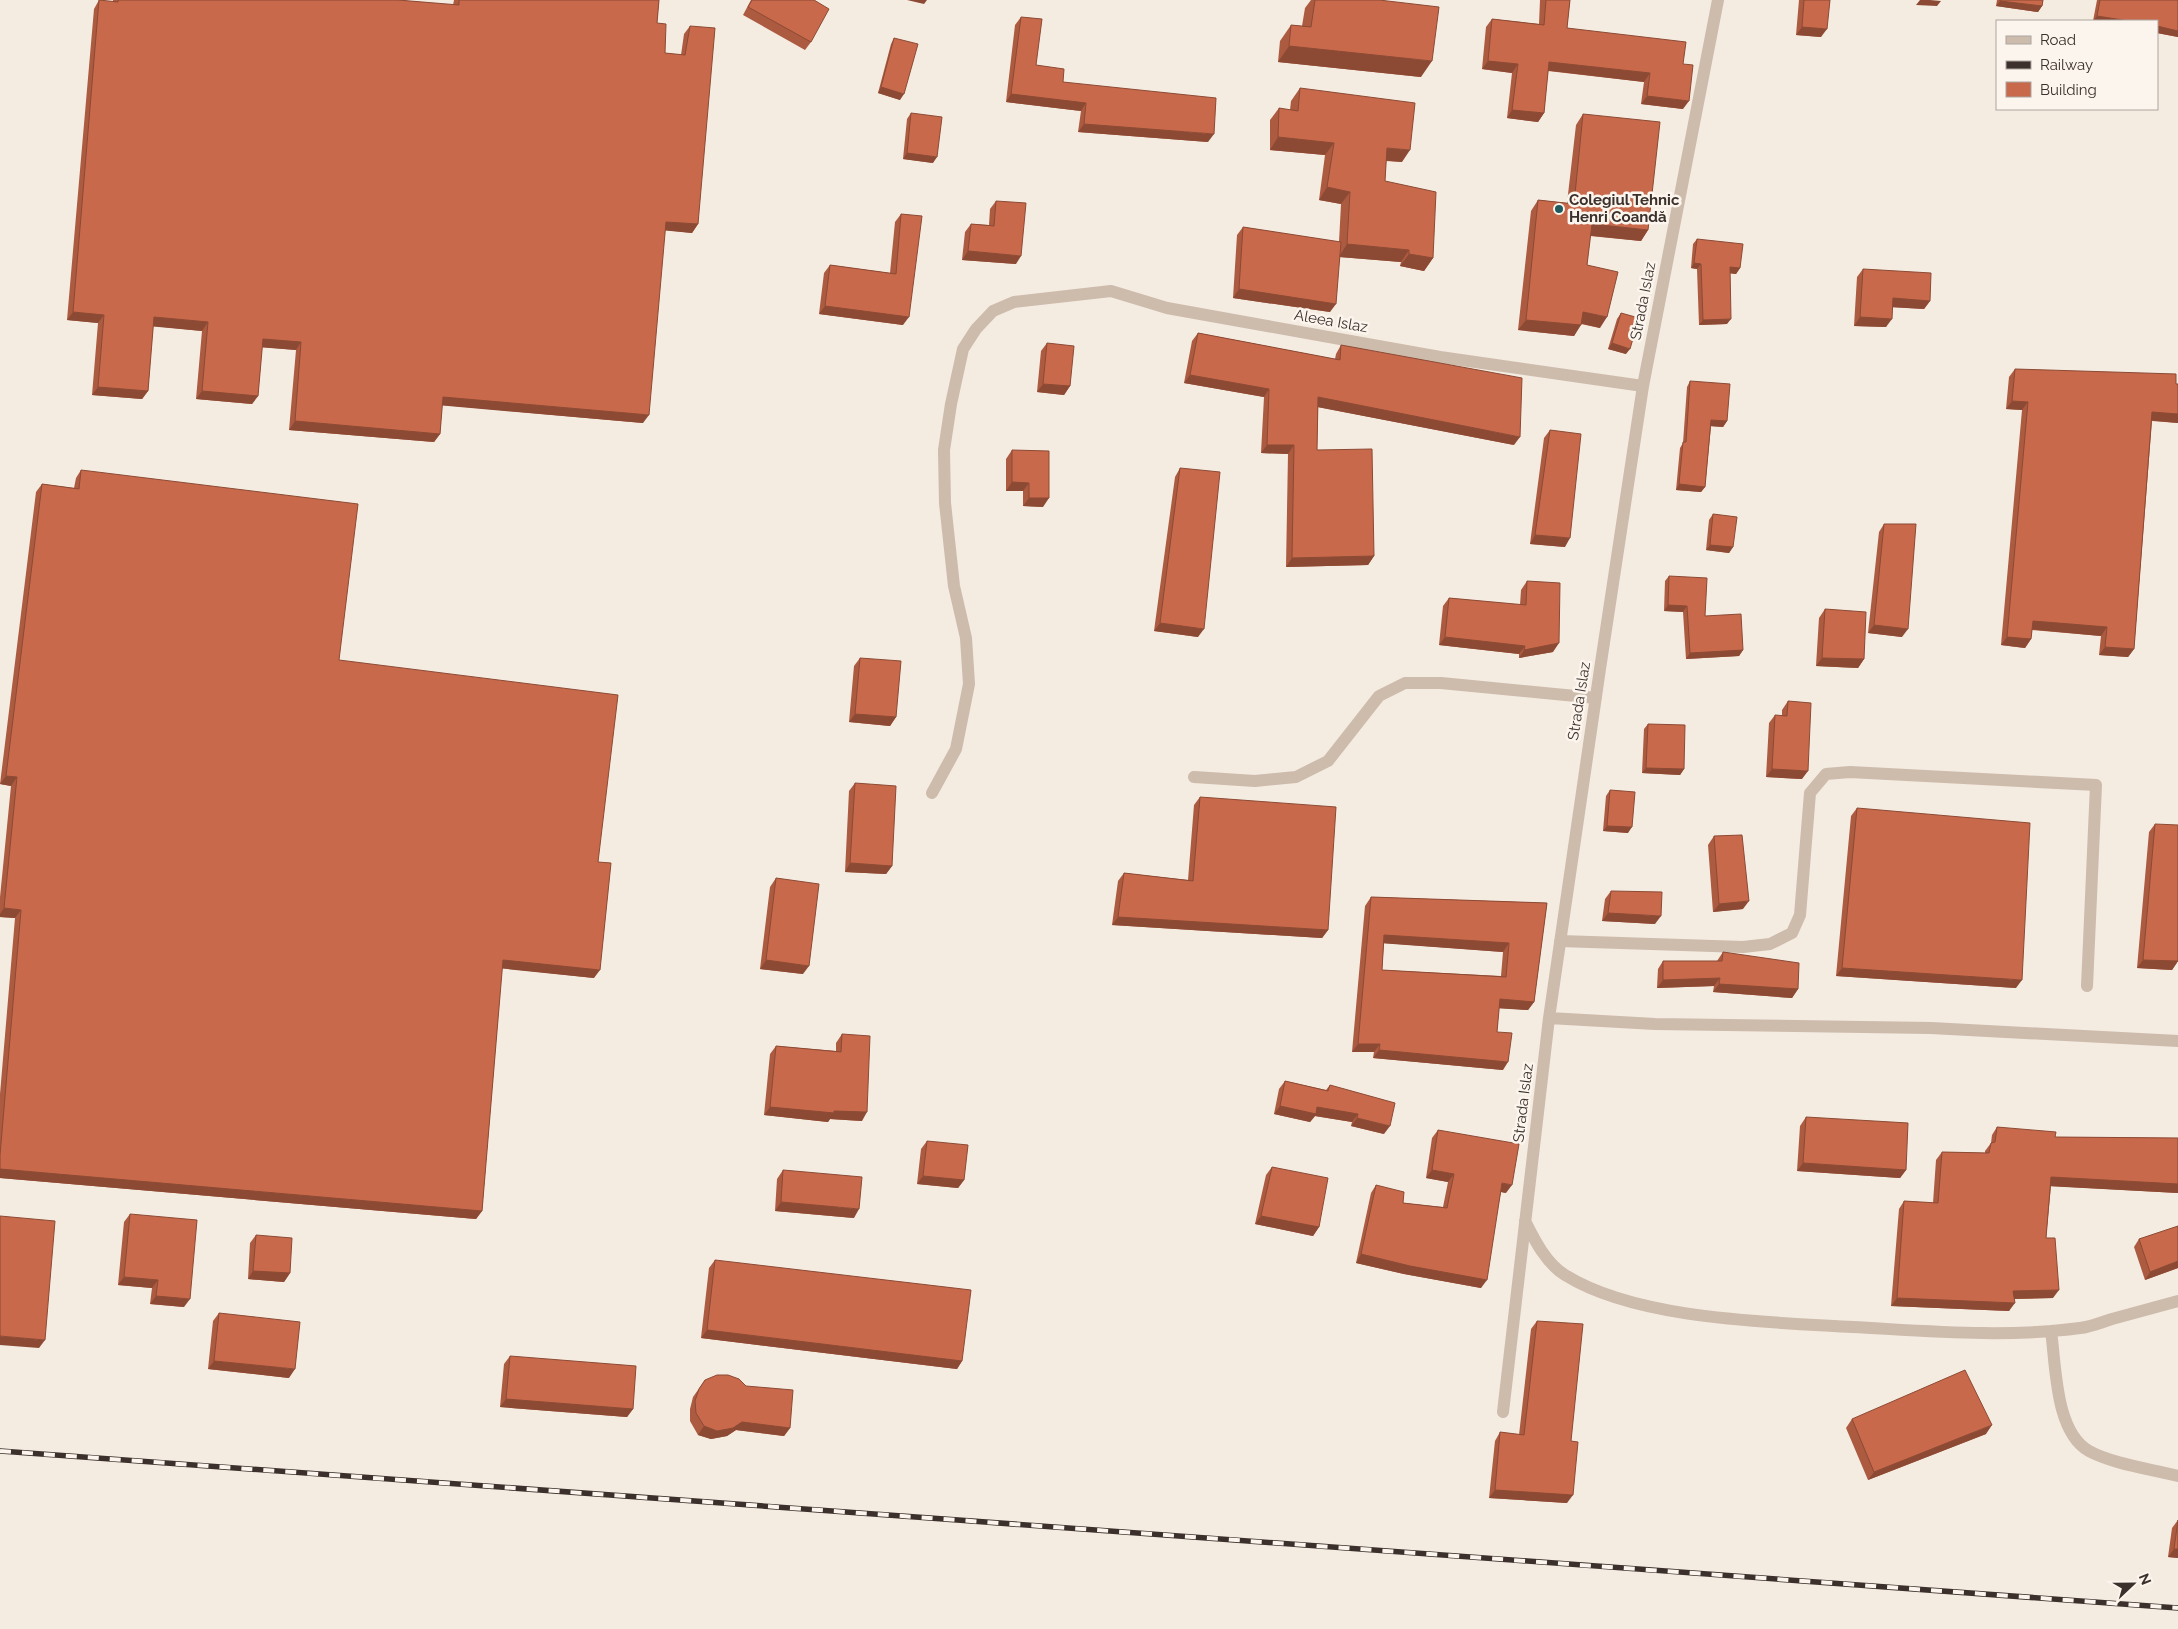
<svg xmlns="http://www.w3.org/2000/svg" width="2178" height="1629" font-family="Raleway,sans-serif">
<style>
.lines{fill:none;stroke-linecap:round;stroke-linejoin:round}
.minor{stroke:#cdbbac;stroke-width:12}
.rail-casing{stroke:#3b302b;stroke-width:5.5}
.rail{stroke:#fbf5ee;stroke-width:4;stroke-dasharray:11;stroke-linecap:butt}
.wall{fill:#ac5a40;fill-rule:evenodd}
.shaded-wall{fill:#8c4a34}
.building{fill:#c8694b;stroke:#8c4a34;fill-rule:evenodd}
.poi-dot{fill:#1f5a5e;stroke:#fbf5ee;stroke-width:2}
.labels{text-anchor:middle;stroke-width:5;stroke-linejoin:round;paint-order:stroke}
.poi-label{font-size:15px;font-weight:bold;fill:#3b302b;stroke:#fbf5ee;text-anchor:start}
.street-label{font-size:15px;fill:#3b302b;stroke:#fbf5ee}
</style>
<rect width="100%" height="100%" fill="#f4ebe1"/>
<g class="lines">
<!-- minor -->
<path class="minor" d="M1194 777 1255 781 1296 777 1328 761 1379 696 1405 683H1441L1596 698
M932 793 956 749 969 684 966 638 954 586 945 503 944 450 951 404 963 349 976 329 993 311 1014 302 1111 291 1167 308 1440 357 1643 386
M1560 941 1743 947 1770 944 1792 933 1800 915 1810 793 1826 774 1850 772 2096 785 2087 986
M1549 1018 1655 1024 1931 1028 2178 1041
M1525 1221C1535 1241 1546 1263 1565 1275 1637 1320 1769 1322 1853 1327 1928 1331 2005 1338 2080 1328 2091 1327 2102 1322 2112 1319 2134 1313 2156 1307 2178 1301
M2051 1331C2056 1366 2055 1432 2089 1451 2113 1464 2151 1469 2178 1476
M1503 1412 1549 1018 1600 669 1643 386 1718 0"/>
<defs>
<path id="rail" d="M0 1451 2178 1608"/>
</defs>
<!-- rail casing -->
<use href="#rail" class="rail-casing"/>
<!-- rail -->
<use href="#rail" class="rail"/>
</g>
<!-- wall -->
<path class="wall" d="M99 0 113 2V0H398L453 5 454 0H659L657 23 665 53 681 55 684 34 690 26 698 224 692 233 665 230 643 423 442 405 440 434 434 442 289 430 296 350 262 347 258 396 252 404 196 399 202 331 153 326 148 391 142 399 92 395 98 323 67 320 94 9Z
M751 0H814L811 42 805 50 743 15Z
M1311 0H1379L1421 77 1278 62 1280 41 1291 25 1302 26 1305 8Z
M1540 0H1570L1567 28 1683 64V109L1641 104 1644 82 1548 71 1544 113 1538 122 1507 118 1512 73 1482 69 1486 27 1492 19 1539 24Z
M1799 0H1830L1821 37 1796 35Z
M1997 0H2043L2042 6 2038 12 1996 6Z
M2097 0H2178V37L2157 33V21H2093Z
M1021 17 1036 65 1063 82 1208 142 1078 132 1081 111 1006 102 1015 25Z
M894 38 900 100 878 93 891 44Z
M1300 88 1402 162 1386 161 1385 181 1433 258 1424 271 1400 266 1401 262 1340 257 1330 312 1233 298 1237 235 1243 227 1339 242 1341 204 1319 200 1325 155 1270 150V120L1279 108 1290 110 1291 101Z
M911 113 933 163 903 159 907 119Z
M1583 114 1648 230 1641 241 1590 236 1587 265 1600 328 1581 324 1574 336 1518 330 1531 211 1538 200 1567 203 1576 125Z
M996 201 1016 264 962 260 965 232 971 224 989 225 990 209Z
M901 214 903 325 819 314 824 273 830 265 890 273 895 222Z
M1697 239 1740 268 1736 274 1730 273 1727 324 1699 325 1697 269 1691 268 1693 244Z
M1863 269 1930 301 1924 309 1893 307 1886 327 1854 326 1857 277Z
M1621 313 1626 354 1608 349 1617 319Z
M1198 333 1335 359 1336 354 1341 345 1514 445 1318 407 1317 450 1374 556 1368 565 1286 567 1288 454 1261 453 1264 397 1184 383 1192 341Z
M1047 343 1070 386 1064 395 1037 392 1041 351Z
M2015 369 2178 384V423L2152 421 2134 649 2128 657 2099 655 2101 636 2032 630 2031 639 2025 648 2001 645 2022 410 2006 409 2009 377Z
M1690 381 1727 421 1723 427 1711 426 1705 487 1701 492 1676 490 1680 448 1683 443 1687 387Z
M1550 430 1565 547 1530 544 1544 438Z
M1012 450 1043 507 1023 506V491H1006V459Z
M1180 468 1198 637 1154 631 1175 477Z
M81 470 339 660 598 862 594 978 502 968 482 1211 476 1219 0 1178V1094L15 918 0 917V897L11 786 0 784 36 492 42 484 74 488 76 478Z
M1713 514 1733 547 1729 553 1706 550 1709 520Z
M1884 524 1902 637 1868 633 1879 532Z
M1669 576 1705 616 1743 650 1739 656 1686 659 1683 612 1664 611 1665 581Z
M1527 581 1553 652 1519 658V654L1439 645 1443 606 1449 598 1520 605 1521 590Z
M1825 609 1864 659 1858 668 1816 666 1819 618Z
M860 658 896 717 890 726 849 722 854 666Z
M1788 701 1802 779 1766 777 1769 723 1775 715 1782 716V710Z
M1648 724 1684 769 1680 775 1642 773 1644 729Z
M855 783 892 866 886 874 845 872 849 791Z
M1610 790 1628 833 1603 831 1606 796Z
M1200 797 1328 930 1322 938 1112 925 1118 881 1124 873 1188 880 1194 805Z
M1857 808 2016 988 1836 976 1851 816Z
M2155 824 2178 961 2172 970 2137 968 2149 832Z
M1714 836 1743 909 1713 912 1708 845Z
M776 878 803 974 760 969 770 887Z
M1611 891 1655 924 1602 921 1605 899Z
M1371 897 1547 903 1534 1002 1528 1010 1499 1008 1497 1032 1503 1070 1373 1058 1374 1052H1352L1365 906ZM1384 943 1503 952 1501 976 1382 970Z
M1723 952 1798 989 1792 998 1713 992 1714 986 1657 988 1658 969 1663 961H1717Z
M842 1034 862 1121 830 1119 828 1122 764 1115 770 1054 776 1046 836 1051V1043Z
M1285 1081 1326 1090 1330 1085 1384 1134 1351 1126 1352 1122 1315 1116 1310 1122 1274 1114 1279 1089Z
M1806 1117 1906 1170 1900 1178 1797 1171 1800 1126Z
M1997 1127 2055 1137 2178 1138V1193L2051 1186 2046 1238 2053 1298 2014 1299 2009 1311 1891 1306 1899 1209 1904 1201 1933 1203 1936 1160 1942 1152 1985 1153V1151L1991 1143 1992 1135Z
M1438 1130 1506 1193 1501 1192 1481 1288 1404 1274 1356 1263 1371 1193 1376 1185 1403 1203 1443 1207 1448 1182 1426 1178 1432 1138Z
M927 1141 964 1180 958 1188 917 1184 921 1149Z
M1272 1167 1319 1227 1313 1236 1255 1224 1266 1175Z
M783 1170 854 1218 775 1211 777 1179Z
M130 1214 184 1307 150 1304 152 1288 118 1285 124 1222Z
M256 1235 290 1273 284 1282 248 1279 250 1243Z
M2139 1239 2178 1268 2145 1280 2134 1247Z
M715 1260 962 1361 957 1369 701 1338 709 1268Z
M219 1313 289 1378 208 1369 213 1321Z
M1537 1321 1571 1441 1567 1503 1489 1498 1495 1441 1500 1432 1519 1435 1531 1329Z
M510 1356 633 1409 627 1417 500 1407 504 1364Z
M705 1380 790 1428 784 1436 736 1430 727 1436 711 1439 698 1435 690 1421V1409L693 1397Z
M1852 1419 1986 1434 1868 1480 1846 1428Z
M2178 1520V1558L2168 1557 2172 1528Z"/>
<!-- shaded-wall -->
<path class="shaded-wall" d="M907 0H927L924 4Z
M1920 0H1930L1941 1 1937 6 1916 5Z
M2000 1 2042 6 2038 12 1996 6Z
M2097 16 2129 21H2093Z
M2157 26 2178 31V37L2157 33Z
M1802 27 1827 29 1821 37 1796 35Z
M1289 46 1432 61 1421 77 1278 62Z
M1488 61 1518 64 1512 73 1482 69Z
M1549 62 1650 73 1644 82 1543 70Z
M881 87 904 94 900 100 878 93Z
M1011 94 1086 103 1081 111 1006 102Z
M1647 96 1689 101 1683 109 1641 104Z
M1512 110 1544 113 1538 122 1507 118Z
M1084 124 1214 134 1208 142 1078 132Z
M1278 137 1334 143 1325 155 1270 150Z
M1387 148 1410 150 1402 162 1379 160Z
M907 153 937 157 933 163 903 159Z
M1327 187 1350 192 1341 204 1319 200Z
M666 222 698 224 692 233 660 230Z
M1592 224 1648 230 1641 241 1584 235Z
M1347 244 1409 250 1401 262 1339 257Z
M968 251 1021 256 1016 264 962 260Z
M1409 254 1433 258 1424 271 1400 266Z
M1694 263 1701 264 1697 269 1691 268Z
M1730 267 1740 268 1736 274 1726 273Z
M1239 289 1336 304 1330 312 1233 298Z
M1893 298 1930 301 1924 309 1888 307Z
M825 306 909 317 903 325 819 314Z
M73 312 104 315 98 323 67 320Z
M1583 312 1607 317 1600 328 1575 322Z
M154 317 208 322 202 331 148 326Z
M1860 317 1892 319 1886 327 1854 326Z
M1731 319 1727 324 1699 325 1703 320Z
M1526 320 1581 325 1574 336 1518 330Z
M263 339 301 342 296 350 257 347Z
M1612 343 1630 349 1626 354 1608 349Z
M1190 375 1269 389 1264 397 1184 383Z
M1043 384 1070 386 1064 395 1037 392Z
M98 387 148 391 142 399 92 395Z
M202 391 258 396 252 404 196 399Z
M443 397 649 415 643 423 437 405Z
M1318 397 1520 437 1514 445 1312 406Z
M2012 401 2028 402 2022 410 2006 409Z
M2152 412 2178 414V423L2146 420Z
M1711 420 1727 421 1723 427 1708 426Z
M295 421 440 434 434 442 289 430Z
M1267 445H1294L1288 454 1261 453Z
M1012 482 1029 483 1023 491H1006Z
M1679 484 1705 487 1701 492 1676 490Z
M1029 498H1049L1043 507 1023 506Z
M1535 535 1570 538 1565 547 1530 544Z
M1710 545 1733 547 1729 553 1706 550Z
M1374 556 1368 565 1286 567 1292 558Z
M1668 605 1687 606 1683 612 1664 611Z
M2033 621 2107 627 2101 636 2027 629Z
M1160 623 1204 629 1198 637 1154 631Z
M1874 625 1908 629 1902 637 1868 633Z
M1445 637 1525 646 1519 654 1439 645Z
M2007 637 2031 639 2025 648 2001 645Z
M1559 643 1553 652 1519 658 1524 650Z
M2105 647 2134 649 2128 657 2099 655Z
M1743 650 1739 656 1686 659 1690 653Z
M1822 658 1864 659 1858 668 1816 666Z
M855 714 896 717 890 726 849 722Z
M1646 768 1684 769 1680 775 1642 773Z
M1772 769 1808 771 1802 779 1766 777Z
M6 776 17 777 11 786 0 784Z
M1607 826 1632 827 1628 833 1603 831Z
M850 863 892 866 886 874 845 872Z
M1749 901 1743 909 1713 912 1719 904Z
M4 908 21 910 15 918 0 917V914Z
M1608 913 1661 916 1655 924 1602 921Z
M1118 917 1328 930 1322 938 1112 925Z
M1384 935 1509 943 1503 952 1379 943Z
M503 960 600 970 594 978 497 968Z
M766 960 809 966 803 974 760 969Z
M2143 960 2178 961 2172 970 2137 968Z
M1842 968 2022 980 2016 988 1836 976Z
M1720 978 1714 986 1657 988 1663 980Z
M1719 984 1798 989 1792 998 1713 992Z
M1500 999 1534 1002 1528 1010 1494 1008Z
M1358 1044H1380L1374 1052H1352Z
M1379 1050 1508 1062 1503 1070 1373 1058Z
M1280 1106 1317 1107 1358 1114 1352 1122 1315 1116 1310 1122 1274 1114Z
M770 1107 867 1112 862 1121 830 1119 828 1122 764 1115Z
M1357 1118 1390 1126 1384 1134 1351 1126Z
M1803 1163 1906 1170 1900 1178 1797 1171Z
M0 1169 482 1211 476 1219 0 1178Z
M1432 1170 1454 1174 1448 1182 1426 1178Z
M923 1176 964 1180 958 1188 917 1184Z
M2051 1177 2178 1184V1193L2046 1186Z
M1502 1183 1512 1185 1506 1193 1496 1191Z
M781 1202 859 1209 854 1218 775 1211Z
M1261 1216 1319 1227 1313 1236 1255 1224Z
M1361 1254 1487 1280 1481 1288 1404 1274 1356 1263Z
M2178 1261V1268L2145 1280 2150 1272Z
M253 1271 290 1273 284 1282 248 1279Z
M124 1277 158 1280 152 1288 118 1285Z
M2059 1290 2053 1298 2008 1299 2013 1291Z
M156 1296 190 1299 184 1307 150 1304Z
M1897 1298 2015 1303 2009 1311 1891 1306Z
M707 1330 962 1361 957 1369 701 1338Z
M0 1336 45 1340 39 1348 0 1345Z
M214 1361 295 1369 289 1378 208 1369Z
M506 1399 633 1409 627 1417 500 1407Z
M742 1422 790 1428 784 1436 736 1430 727 1436 711 1439 698 1435 704 1426Z
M1992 1425 1986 1434 1868 1480 1874 1472Z
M1495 1490 1573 1495 1567 1503 1489 1498Z
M2174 1549H2178V1558L2168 1557Z"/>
<!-- building -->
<path class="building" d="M99 0 118 2V0H398L459 5V0H659L657 23 666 24 665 53 685 55 690 26 715 28 698 224 666 222 649 415 443 397 440 434 295 421 301 342 263 339 258 396 202 391 208 322 154 317 148 391 98 387 104 315 73 312Z
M752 0H814L829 9 811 42 748 7Z
M1315 0H1379L1439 7 1432 61 1289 46 1291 25 1311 27Z
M1546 0H1570L1567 28 1686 42 1683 64 1693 65 1689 101 1647 96 1650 73 1549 62 1544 113 1512 110 1518 64 1488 61 1492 19 1544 25Z
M1804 0H1830L1827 29 1802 27Z
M2000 0H2043L2042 6 2000 1Z
M2100 0H2178V31L2157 26V21H2129L2097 16Z
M1021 17 1042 19 1036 65 1064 69 1063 82 1216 98 1214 134 1084 124 1086 103 1011 94Z
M894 38 918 44 904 94 881 87Z
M1300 88 1415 103 1410 150 1387 148 1385 181 1436 192 1433 258 1409 254V250L1347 244 1350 192 1327 187 1334 143 1278 137 1279 108 1298 111Z
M911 113 942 117 937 157 907 153Z
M1583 114 1660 122 1648 230 1592 224 1587 265 1618 272 1607 317 1583 312 1581 325 1526 320 1538 200 1574 204Z
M996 201 1026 203 1021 256 968 251 971 224 994 226Z
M901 214 922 216 909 317 825 306 830 265 896 274Z
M1243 227 1341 242 1336 304 1239 289Z
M1697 239 1743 244 1740 268 1730 267 1731 319 1703 320 1701 264 1694 263Z
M1863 269 1931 273 1930 301 1893 298 1892 319 1860 317Z
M1621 313 1639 318 1630 349 1612 343Z
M1198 333 1340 360 1341 345 1522 378 1520 437 1318 397 1317 450 1372 449 1374 556 1292 558 1294 445H1267L1269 389 1190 375Z
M1047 343 1074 346 1070 386 1043 384Z
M2015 369 2176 374V384H2178V414L2152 412 2134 649 2105 647 2107 627 2033 621 2031 639 2007 637 2028 402 2012 401Z
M1690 381 1730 384 1727 421 1711 420 1705 487 1679 484 1683 442H1686Z
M1550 430 1581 434 1570 538 1535 535Z
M1012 450 1049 451V498H1029V483L1012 482Z
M1180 468 1220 472 1204 629 1160 623Z
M81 470 358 504 339 660 618 695 598 862 611 863 600 970 503 960 482 1211 0 1169V1155L21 910 4 908 17 777 6 776 42 484 79 489Z
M1713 514 1737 517 1733 547 1710 545Z
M1884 524H1916L1908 629 1874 625Z
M1669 576 1707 578 1705 616 1741 614 1743 650 1690 653 1687 606 1668 605Z
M1527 581 1560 583 1559 643 1524 650 1525 646 1445 637 1449 598 1526 605Z
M1825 609 1866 612 1864 659 1822 658Z
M860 658 901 661 896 717 855 714Z
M1788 701 1811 703 1808 771 1772 769 1775 715 1787 716Z
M1648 724 1685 725 1684 769 1646 768Z
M855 783 896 786 892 866 850 863Z
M1610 790 1635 792 1632 827 1607 826Z
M1200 797 1336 807 1328 930 1118 917 1124 873 1193 881Z
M1857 808 2030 823 2022 980 1842 968Z
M2155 824 2178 825V961L2143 960Z
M1742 835 1749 901 1719 904 1714 836Z
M776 878 819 884 809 966 766 960Z
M1611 891 1662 892 1661 916 1608 913Z
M1371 897 1547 903 1534 1002 1500 999 1497 1032 1512 1033 1508 1062 1379 1050 1380 1044H1358ZM1384 935 1509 943 1506 977 1382 970Z
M1723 952 1799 963 1798 989 1719 984 1720 978 1663 980V961H1722Z
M842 1034 870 1036 867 1112 834 1111V1113L770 1107 776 1046 841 1052Z
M1285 1081 1328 1091 1330 1085 1395 1103 1390 1126 1357 1118 1358 1114 1317 1107 1316 1114 1280 1106Z
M1806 1117 1908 1123 1906 1170 1803 1163Z
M1997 1127 2056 1132 2055 1137 2178 1138V1184L2051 1177 2046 1238H2055L2059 1290 2013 1291 2015 1303 1897 1298 1904 1201 1938 1203 1942 1152 1989 1153 1991 1143 1995 1142Z
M1438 1130 1519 1144 1512 1185 1502 1183 1487 1280 1410 1266 1361 1254 1376 1185 1404 1192 1403 1203 1447 1208 1454 1174 1432 1170Z
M927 1141 968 1145 964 1180 923 1176Z
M1272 1167 1328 1178 1319 1227 1261 1216Z
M783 1170 862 1177 859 1209 781 1202Z
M130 1214 197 1220 190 1299 156 1296 158 1280 124 1277Z
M0 1216 55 1221 45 1340 0 1336Z
M2178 1226V1261L2150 1272 2139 1239Z
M256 1235 292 1238 290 1273 253 1271Z
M715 1260 971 1290 962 1361 707 1330Z
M219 1313 300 1322 295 1369 214 1361Z
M1537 1321 1583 1324 1571 1441 1578 1442 1573 1495 1495 1490 1500 1432 1524 1435Z
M510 1356 636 1366 633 1409 506 1399Z
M1965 1370 1992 1425 1874 1472 1852 1419Z
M717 1375H728L739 1379 746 1386 793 1390 790 1428 742 1422 733 1428 717 1431 704 1426 696 1413 695 1401 699 1389 705 1380Z
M2178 1520V1549H2174Z"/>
<!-- markers -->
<circle class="poi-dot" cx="1559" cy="209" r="5"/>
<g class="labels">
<!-- poi labels -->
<g class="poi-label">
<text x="1569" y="205">Colegiul Tehnic<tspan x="1569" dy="17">Henri Coandă</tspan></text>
</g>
<!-- street labels -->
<g class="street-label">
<text transform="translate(1643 301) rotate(-79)" y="5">Strada Islaz</text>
<text transform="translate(1331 321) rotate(10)" y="5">Aleea Islaz</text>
<text transform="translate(1579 701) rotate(-81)" y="5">Strada Islaz</text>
<text transform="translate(1523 1103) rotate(-83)" y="5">Strada Islaz</text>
</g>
</g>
<!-- legend -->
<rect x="1996" y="20" width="162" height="90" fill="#fbf5ee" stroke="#aea6a0"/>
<rect x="2006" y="36" width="25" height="8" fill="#cdbbac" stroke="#aea6a0"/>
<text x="2040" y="45" font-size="15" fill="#3b302b">Road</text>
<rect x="2006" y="61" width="25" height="8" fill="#3b302b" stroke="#aea6a0"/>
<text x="2040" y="70" font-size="15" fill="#3b302b">Railway</text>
<rect x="2006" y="82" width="25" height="15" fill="#c8694b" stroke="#aea6a0"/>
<text x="2040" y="95" font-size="15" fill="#3b302b">Building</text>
<!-- north arrow -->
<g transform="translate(2133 1584) rotate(68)" stroke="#fbf5ee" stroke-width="4" paint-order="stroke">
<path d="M0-4L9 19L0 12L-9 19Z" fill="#3b302b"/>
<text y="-8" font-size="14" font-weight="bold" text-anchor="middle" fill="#3b302b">N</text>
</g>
</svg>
